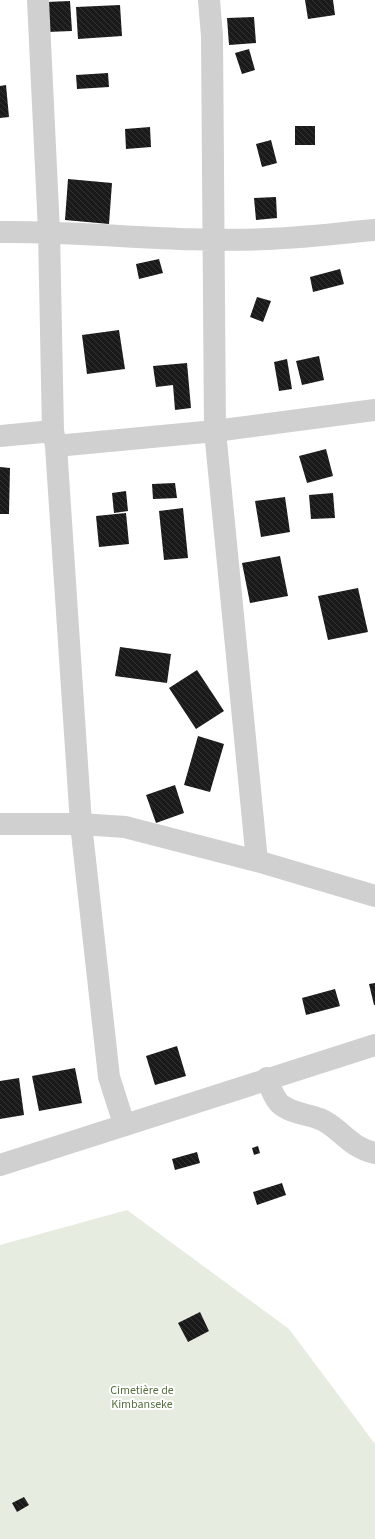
<svg xmlns="http://www.w3.org/2000/svg" width="375" height="1539" font-family="'Source Sans 3',sans-serif">
<style>
.grass{fill:#e6ecdf}
.building{fill:url(#building-back-hatch)}
.lines{fill:none;stroke-linecap:round;stroke-linejoin:round}
.minor{stroke:#d0d0d0;stroke-width:22}
.labels{text-anchor:middle;stroke-width:4;stroke-linejoin:round;paint-order:stroke}
.park-label{font-size:12px;fill:#56703f;stroke:#fff}
</style>
<defs>
<pattern id="building-back-hatch" width="6" height="6" patternUnits="userSpaceOnUse"><rect width="6" height="6" fill="#1a1a1a"/><path d="M-1 5l2 2M0 0l6 6M5-1l2 2" fill="none" stroke="#333"/></pattern>
</defs>
<rect width="100%" height="100%" fill="#fff"/>
<!-- grass -->
<path class="grass" d="M127 1210 289 1329 375 1444V1539H0V1245Z"/>
<!-- building -->
<path class="building" d="M305 0H333L335 15 308 19Z
M70 1 72 31 47 32 46 2Z
M120 5 122 36 78 39 76 7Z
M254 17 256 43 229 45 227 18Z
M249 49 255 70 242 74 235 53Z
M108 73 109 87 77 89 76 75Z
M6 85 9 117 0 118V86Z
M295 126H315V145H295Z
M150 127 151 147 126 149 125 129Z
M271 140 277 163 262 167 256 144Z
M68 179 112 183 109 224 65 220Z
M276 197 277 218 256 220 254 198Z
M159 259 163 273 139 279 136 264Z
M340 269 344 284 313 292 310 277Z
M257 297 271 301 263 322 250 317Z
M119 330 125 369 87 374 82 335Z
M319 356 324 380 302 385 296 361Z
M287 359 292 389 279 391 274 362Z
M187 363 191 408 175 410 173 385 156 387 153 366Z
M326 449 333 476 307 483 299 456Z
M0 467 10 468 9 514H0Z
M175 483 177 498 153 499 152 484Z
M126 491 128 511 114 513 112 493Z
M333 493 335 518 311 519 309 495Z
M285 497 290 532 261 537 255 501Z
M183 508 188 558 164 560 159 511Z
M126 513 129 544 99 547 96 516Z
M280 556 288 596 250 603 242 563Z
M358 588 368 632 328 640 318 596Z
M120 647 171 654 167 683 115 676Z
M197 670 224 711 196 729 169 688Z
M198 736 224 744 210 792 184 785Z
M175 785 184 813 156 823 146 795Z
M375 983V1005H374L369 984Z
M335 989 340 1006 306 1015 302 998Z
M177 1046 186 1076 155 1085 146 1056Z
M75 1068 82 1103 39 1111 32 1076Z
M19 1078 24 1115 0 1119V1081Z
M258 1146 260 1153 254 1155 252 1148Z
M197 1152 200 1163 175 1170 172 1159Z
M282 1183 286 1195 257 1205 253 1192Z
M200 1312 209 1331 188 1342 178 1323Z
M24 1497 29 1505 17 1512 12 1503Z"/>
<g class="lines">
<!-- minor -->
<path class="minor" d="M38 0 49 231 53 431 56 446 81 824 109 1077 124 1124
M209 0 212 36 215 431 257 861
M0 232C89 231 178 243 266 239 303 238 339 233 375 230
M0 436 53 431
M56 446 215 431 375 410
M0 824H81L125 827 257 861 375 896
M267 1078C270 1087 273 1096 279 1103 289 1113 308 1114 320 1119 340 1127 348 1147 375 1153
M0 1165 375 1045"/>
</g>
<g class="labels">
<!-- park labels -->
<g class="park-label">
<text x="142" y="1394">Cimetière de<tspan x="142" dy="14">Kimbanseke</tspan></text>
</g>
</g>
</svg>
